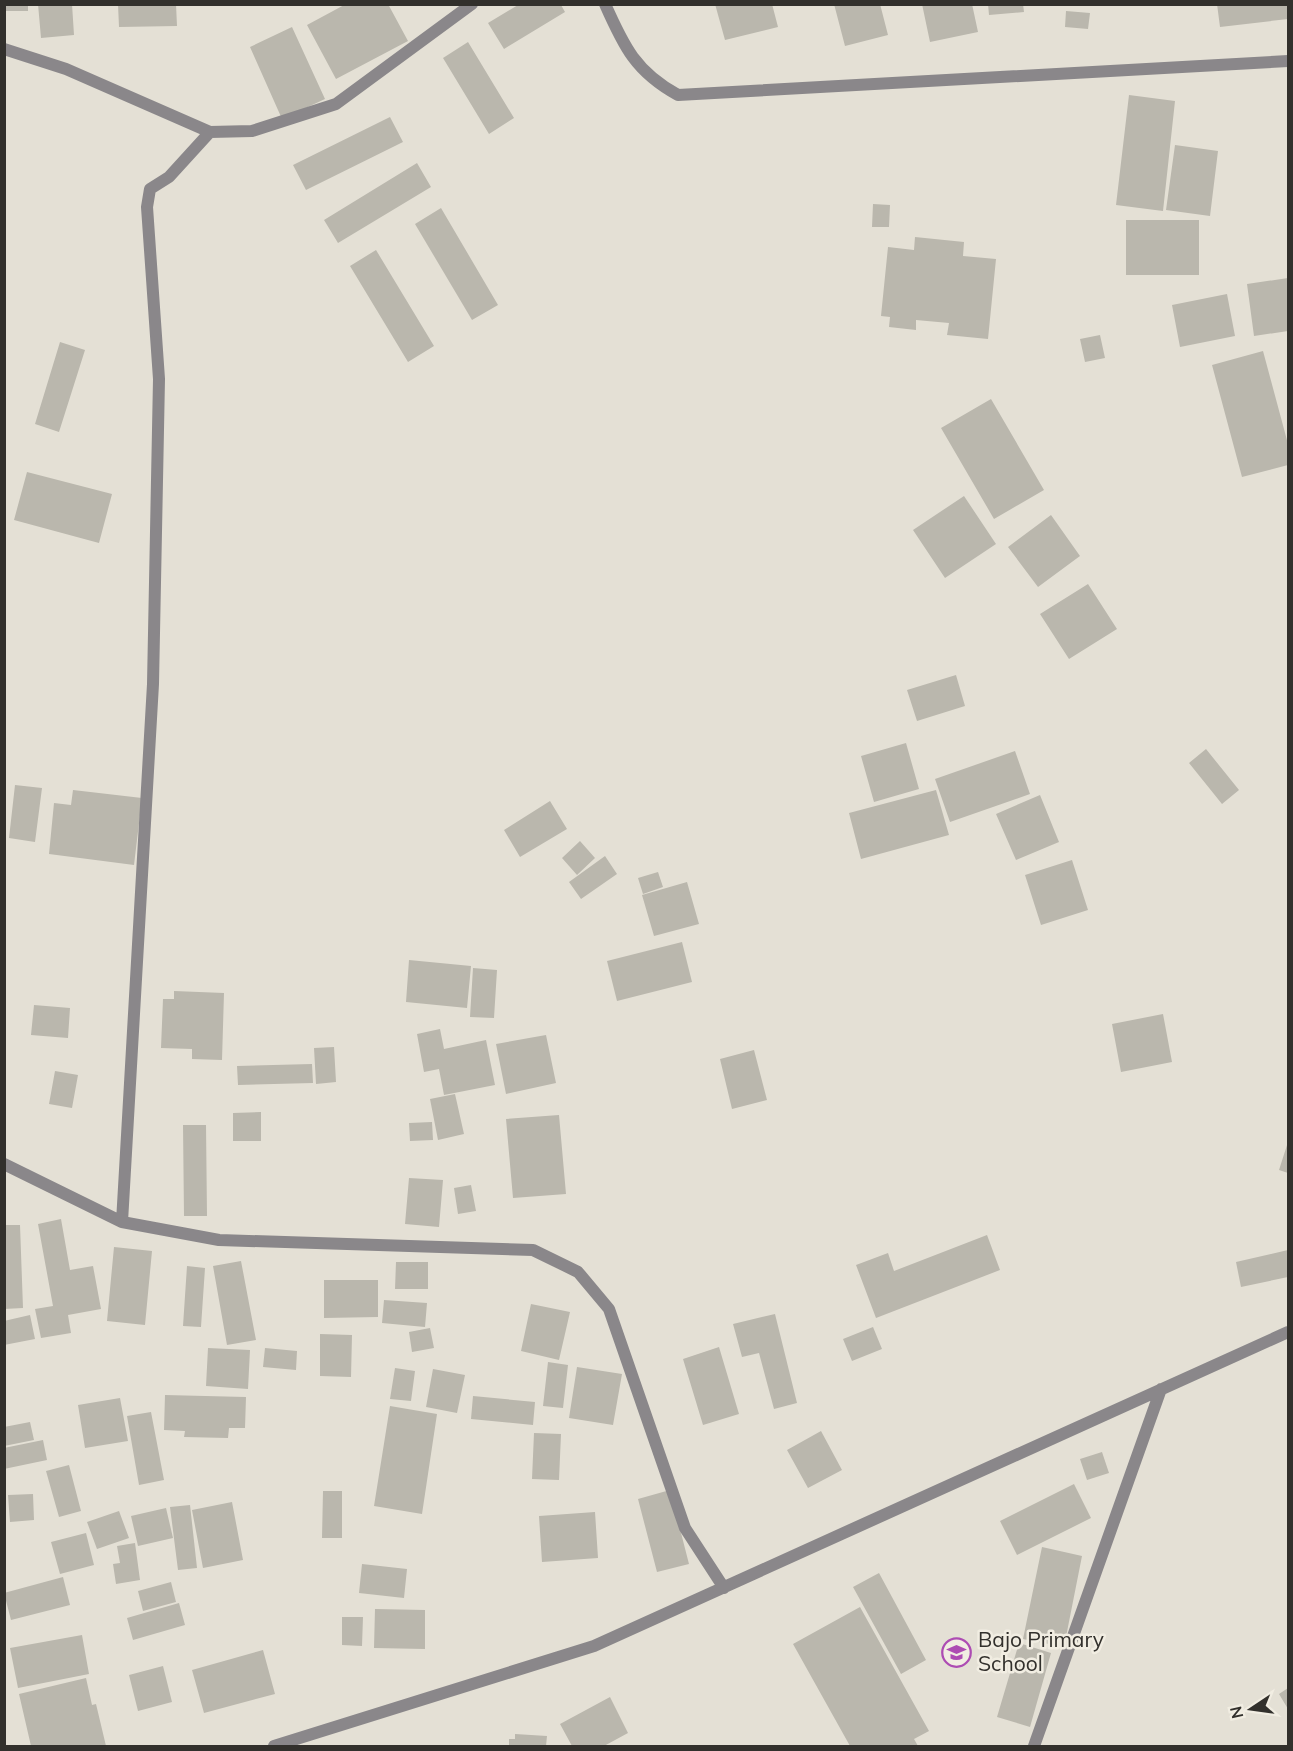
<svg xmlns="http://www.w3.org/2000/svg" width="1293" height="1751" font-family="Mulish,sans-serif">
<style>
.building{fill:#bab7ad}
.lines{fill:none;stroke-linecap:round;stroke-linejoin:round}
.street{stroke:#8a878a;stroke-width:12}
.labels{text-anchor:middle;stroke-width:5;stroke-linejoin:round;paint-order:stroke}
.poi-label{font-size:21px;fill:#32302c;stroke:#f1ede2;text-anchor:start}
</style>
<rect width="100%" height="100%" fill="#e4e0d5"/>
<!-- building -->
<path class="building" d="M4 4H28V11H4Z
M38 4H72L74 35 41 38Z
M118 4H176L177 26 119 27Z
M346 4H388L408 41 336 79 307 25Z
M715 4H772L778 27 725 40Z
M834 4H880L888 35 845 46Z
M922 4H972L978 32 930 42Z
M988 4H1023L1024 12 989 15Z
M1217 4H1288V19L1220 27Z
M518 5H561L565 12 504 49 488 23Z
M1066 11 1090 13 1088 29 1065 27Z
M292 27 325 99 282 119 250 47Z
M468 42 514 118 489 134 443 58Z
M1129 95 1175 101 1163 211 1116 205Z
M390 117 403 142 306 190 293 165Z
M1175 145 1218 151 1210 216 1166 210Z
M417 163 431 187 338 243 324 220Z
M873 204 890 205 889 227H872Z
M441 208 498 305 472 320 415 224Z
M1126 220H1199V275H1126Z
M915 237 964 242 963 256 996 259 988 339 947 335 949 323 916 320V330L889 327 890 317 881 316 888 247 914 250Z
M376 250 434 346 408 362 350 266Z
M1288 278V331L1254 336 1247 284Z
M1227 294 1235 336 1180 347 1172 305Z
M1100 335 1105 358 1085 362 1080 339Z
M60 342 85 350 59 432 35 424Z
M1263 351 1288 444V465L1242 477 1212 365Z
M991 399 1044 490 994 519 941 428Z
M27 472 112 494 99 543 14 520Z
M964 496 996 544 945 578 913 530Z
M1051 515 1080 556 1038 587 1008 547Z
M1088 584 1117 629 1069 659 1040 614Z
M956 675 965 706 917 721 907 690Z
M906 743 919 789 874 802 861 756Z
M1206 749 1239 790 1222 804 1189 763Z
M1015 751 1030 794 950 822 935 779Z
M15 785 42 788 35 842 9 838Z
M73 790 142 798 134 865 49 854 54 803 71 805Z
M936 790 949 835 861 859 849 813Z
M1040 795 1059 842 1016 860 996 814Z
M550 801 567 829 520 857 504 830Z
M580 841 595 858 577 875 562 858Z
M605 856 617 874 581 899 569 882Z
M1072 860 1088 910 1041 925 1025 875Z
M658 872 663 887 643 894 638 878Z
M687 882 699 924 654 936 642 895Z
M682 942 692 982 617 1001 607 961Z
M409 960 471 966 467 1008 406 1002Z
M473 968 497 970 494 1018 470 1017Z
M174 991 224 993 222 1060 192 1059V1049L161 1048 163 999H174Z
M34 1005 70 1008 68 1038 31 1035Z
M1163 1014 1172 1062 1121 1072 1112 1024Z
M440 1029 444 1049 486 1040 495 1085 444 1095 439 1069 424 1072 417 1034Z
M546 1035 556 1083 506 1094 496 1044Z
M334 1047 336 1082 316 1084 314 1048Z
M754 1050 767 1100 732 1109 720 1059Z
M312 1064 313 1083 238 1085 237 1066Z
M55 1071 78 1075 72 1108 49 1104Z
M455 1094 464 1134 438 1140 430 1099Z
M261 1112V1141H233V1113Z
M559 1115 566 1194 513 1198 506 1119Z
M432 1122 433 1140 410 1141 409 1123Z
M183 1125H206L207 1216H184Z
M1288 1142V1173L1279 1170Z
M409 1178 443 1180 439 1227 405 1224Z
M471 1185 476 1211 458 1214 454 1188Z
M61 1219 70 1270 93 1266 101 1309 68 1315 71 1333 41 1338 35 1309 53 1306 38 1224Z
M4 1225H20L23 1308 4 1309Z
M987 1235 1000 1270 876 1318 856 1265 888 1253 894 1271Z
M114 1247 152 1251 145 1325 107 1321Z
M1288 1250V1277L1241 1287 1236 1262Z
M241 1261 256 1340 227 1345 213 1266Z
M396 1262H428V1289H395Z
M187 1266 205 1268 201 1327 183 1326Z
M324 1280H378V1317L324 1318Z
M384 1300 427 1303 425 1327 382 1323Z
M531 1304 570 1312 559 1360 521 1351Z
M775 1314 797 1403 774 1409 759 1353 742 1357 733 1324Z
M30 1315 35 1339 4 1345V1321Z
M873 1327 882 1349 852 1361 843 1339Z
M430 1328 434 1348 412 1352 409 1332Z
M320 1334 352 1335 351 1377 320 1376Z
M719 1347 739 1414 703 1425 683 1359Z
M208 1348 250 1350 248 1389 206 1386Z
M265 1348 297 1351 296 1370 263 1367Z
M548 1362 568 1365 563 1408 543 1406Z
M577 1367 622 1374 613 1425 569 1418Z
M395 1368 415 1371 411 1401 390 1399Z
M433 1369 465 1375 457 1413 426 1407Z
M165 1395 246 1397 245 1428H229L228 1438 184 1437 185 1431 164 1430Z
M473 1396 535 1402 533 1425 471 1419Z
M120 1398 128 1441 85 1448 78 1405Z
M390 1406 437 1414 422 1514 374 1506Z
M151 1412 164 1480 139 1485 127 1416Z
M30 1422 34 1440 4 1446V1427Z
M821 1431 842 1470 808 1488 787 1450Z
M534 1433 561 1434 559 1480 532 1479Z
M43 1440 47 1460 4 1469V1448Z
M1102 1452 1109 1473 1087 1480 1080 1459Z
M69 1465 81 1511 59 1517 46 1471Z
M1074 1484 1091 1518 1017 1555 1000 1521Z
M670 1490 689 1564 657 1572 638 1499Z
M323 1491H342V1538H322Z
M33 1494 34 1520 10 1522 8 1495Z
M232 1502 243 1560 203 1568 192 1510Z
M190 1505 197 1568 178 1570 170 1507Z
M166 1508 173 1538 138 1546 131 1516Z
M119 1511 129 1538 97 1549 87 1522Z
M595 1512 598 1558 542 1562 539 1516Z
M86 1533 94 1565 60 1574 51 1542Z
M135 1543 140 1580 116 1584 113 1564 120 1563 117 1546Z
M1042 1547 1082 1556 1064 1647 1023 1639Z
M362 1564 407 1569 404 1598 359 1593Z
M879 1573 926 1660 901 1674 853 1587Z
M63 1577 70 1605 11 1620 4 1593Z
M171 1582 176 1602 143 1611 138 1591Z
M179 1603 185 1625 133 1640 127 1618Z
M860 1607 929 1731 914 1739 918 1746H850L793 1644Z
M375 1609 425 1610V1649L374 1648Z
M342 1617H363L362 1646 342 1645Z
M82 1635 89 1674 18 1688 10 1648Z
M1019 1643 1051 1653 1030 1727 997 1717Z
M263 1650 275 1694 204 1713 192 1670Z
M163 1666 172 1702 138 1711 129 1675Z
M86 1678 92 1705 96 1704 106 1746H31L19 1694Z
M1288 1688V1709L1279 1694Z
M610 1697 628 1733 604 1746H572L560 1724Z
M515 1734 547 1736 546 1746H509V1739H515Z"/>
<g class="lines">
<!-- street -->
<path class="street" d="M605 4C624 47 636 72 678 95L1288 61
M4 49 66 69 210 132 252 131 336 104 472 4
M4 1164 122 1222 219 1240 533 1250 578 1272 609 1309 685 1528 724 1588
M122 1222 153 684 159 379 147 207 150 189 169 177 210 132
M274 1746 594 1646 1288 1332
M1034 1746 1161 1389"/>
</g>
<!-- icons -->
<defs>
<symbol id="school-ring" viewBox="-11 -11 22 22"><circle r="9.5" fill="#f1ede2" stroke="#ad4cb3" stroke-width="1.5"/><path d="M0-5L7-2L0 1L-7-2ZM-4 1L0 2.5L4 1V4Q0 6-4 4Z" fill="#ad4cb3"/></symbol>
</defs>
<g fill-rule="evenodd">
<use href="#school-ring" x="940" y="1636" width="33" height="33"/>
</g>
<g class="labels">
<!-- poi labels -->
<g class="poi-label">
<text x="978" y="1647">Bajo Primary<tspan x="978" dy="24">School</tspan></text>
</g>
</g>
<!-- border -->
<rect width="1293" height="1751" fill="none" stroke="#32302c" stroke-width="12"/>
<!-- north arrow -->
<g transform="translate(1251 1709) rotate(257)" stroke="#f1ede2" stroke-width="4.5" paint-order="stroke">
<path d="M0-4.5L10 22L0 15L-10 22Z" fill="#32302c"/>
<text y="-9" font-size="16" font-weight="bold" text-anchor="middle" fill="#32302c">N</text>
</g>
</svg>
